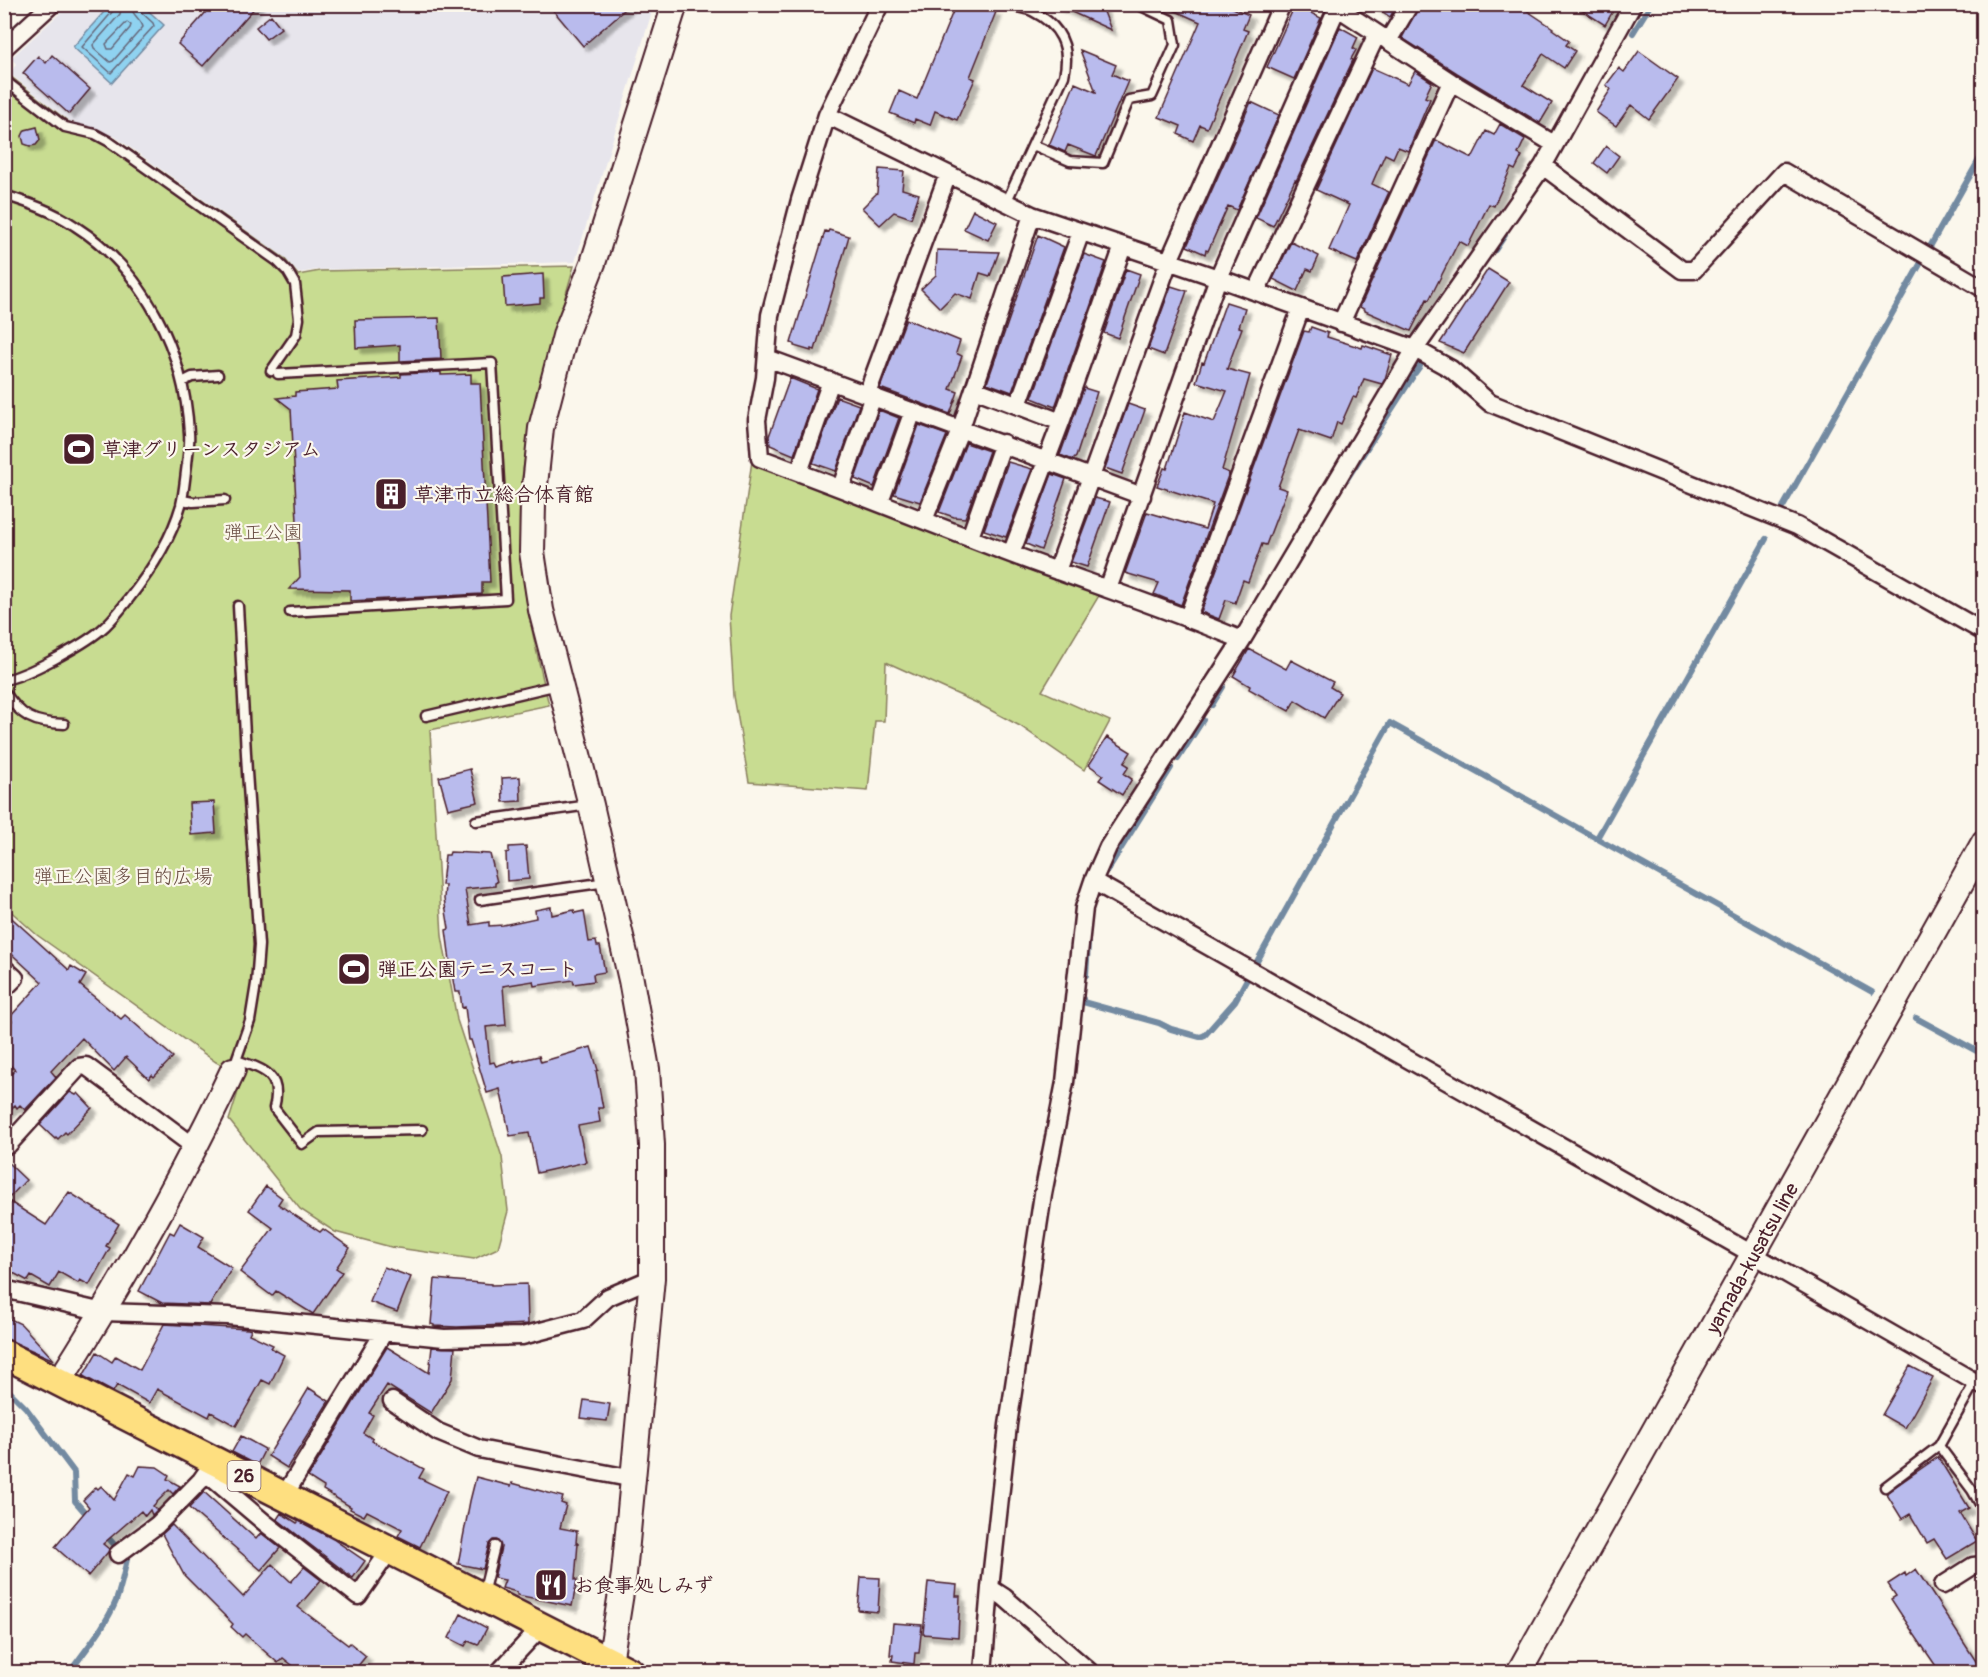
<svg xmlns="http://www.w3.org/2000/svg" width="1988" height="1677" font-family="Pangolin,'Klee One',sans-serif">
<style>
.built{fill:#e7e5ec}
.green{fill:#c8dc91;stroke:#897e5e;stroke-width:1.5}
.water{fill:#8fd2f0;stroke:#738aa1;stroke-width:1.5}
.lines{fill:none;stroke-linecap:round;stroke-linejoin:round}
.shore{stroke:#66677a;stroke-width:1.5}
.stream{stroke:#738aa1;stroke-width:6}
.building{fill:#b9bbed;stroke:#4a1f2b;stroke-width:1.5;filter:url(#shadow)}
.lane-casing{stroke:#4a1f2b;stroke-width:13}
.street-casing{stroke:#4a1f2b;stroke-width:21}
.secondary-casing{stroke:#4a1f2b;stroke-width:28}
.primary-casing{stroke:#4a1f2b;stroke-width:32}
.lane{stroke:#fbf7ec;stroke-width:8}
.street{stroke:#fbf7ec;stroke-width:16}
.secondary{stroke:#fbf7ec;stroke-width:24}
.primary{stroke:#fedf80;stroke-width:27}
.labels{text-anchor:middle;stroke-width:4.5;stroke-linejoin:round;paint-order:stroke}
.shield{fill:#fbf7ec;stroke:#7f6065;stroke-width:1.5}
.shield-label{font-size:18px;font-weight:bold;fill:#4a1f2b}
.poi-label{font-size:20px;font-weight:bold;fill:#4a1f2b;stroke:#fbf7ec;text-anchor:start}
.park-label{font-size:20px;fill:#6a4e44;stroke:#fbf7ec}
.street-label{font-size:20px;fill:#4a1f2b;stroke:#fbf7ec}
</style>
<defs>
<filter id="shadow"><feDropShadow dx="5.5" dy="5.5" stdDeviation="1.5" flood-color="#0004"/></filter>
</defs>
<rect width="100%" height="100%" fill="#fbf7ec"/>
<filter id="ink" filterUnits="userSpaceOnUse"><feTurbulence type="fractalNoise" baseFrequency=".0167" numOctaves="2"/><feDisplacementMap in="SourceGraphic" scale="12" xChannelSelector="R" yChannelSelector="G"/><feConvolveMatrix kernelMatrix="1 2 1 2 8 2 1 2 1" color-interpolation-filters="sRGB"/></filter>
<g filter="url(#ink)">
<!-- built -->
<path class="built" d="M69 5H654L575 262 317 270 298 273 284 257 114 136 69 121 10 74 16 64 11 58Z"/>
<!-- green -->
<path class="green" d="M5 72 69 122 115 139 284 258 298 275 320 271 574 266C554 337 528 413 521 488 514 562 532 634 549 705L430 730 442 936 457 1020 502 1157 508 1211 498 1248 474 1259 391 1247 335 1232 300 1209 229 1120 243 1076 216 1062 37 935 5 906Z
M752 461 1100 594 1042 691 1110 721 1084 770 1020 726 979 704 886 662 884 721H875L868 791 749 782 734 696 729 616Z"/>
<!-- water -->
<path class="water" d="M111 4 142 5 164 25 112 83 73 47Z"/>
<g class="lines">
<!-- shore -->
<path class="shore" d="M115 4 113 11 82 47 111 73 154 26 153 23 140 11 138 4
M122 4 120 14 93 45 94 48 110 62 113 61 143 27C141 18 131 16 131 4
M127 22 131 25 130 28 112 49H108L106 44Z"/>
<!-- stream -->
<path class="stream" d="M1633 33 1651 4
M1495 250 1505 235
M1415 373 1420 366
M1347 479 1412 378
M1783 507 1984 151
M1212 705 1223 687
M1178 759 1203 720
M1597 838 1766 539
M1107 871 1171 768
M1255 965 1390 723 1872 992
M1086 975 1088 944
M1083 999V1002L1159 1023 1171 1029 1200 1037 1205 1035 1235 1001 1247 979
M1916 1018 1984 1055
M4 1386 26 1408 74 1472 75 1501 89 1517
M72 1669C87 1648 106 1625 116 1601 121 1587 124 1573 127 1559L104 1533"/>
</g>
<!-- building -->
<path class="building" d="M213 4H258L203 66 178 44Z
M548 4H631L583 46Z
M956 4H977L996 12 970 77 975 79 957 120 935 111 930 125 915 119 914 123 890 113 899 91 917 99Z
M1054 4H1101L1111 30Z
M1160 4H1224L1249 15 1243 29 1248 31 1207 128 1200 125 1193 141 1178 134 1181 126 1159 117 1200 22Z
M1372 4H1397L1390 17Z
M1420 4H1517L1553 28 1552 29 1569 41 1566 45 1575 51 1564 68 1543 54 1523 85 1552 103 1540 123 1457 73 1402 38Z
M1572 4H1617L1605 25Z
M1295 5 1321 18 1294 79 1267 67Z
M271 15 281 28 266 39 256 27Z
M1340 27 1358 37 1353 48 1356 50 1351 59 1353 60 1296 181 1295 180 1273 226 1256 218Z
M1080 50 1116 65 1112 74 1128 81 1096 156 1068 145 1065 152 1049 145 1075 83 1096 92Z
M1639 51 1678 79 1649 119 1631 105 1616 126 1596 112 1611 89 1606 85 1619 68 1624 72Z
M52 55 90 89 69 114 23 73 38 56 46 63Z
M1372 68 1408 84 1415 71 1432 82 1425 97 1430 99 1408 151 1398 147 1393 158 1385 154 1372 184 1389 192 1357 262 1329 250 1349 205 1316 190Z
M1251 102 1279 115 1237 210 1228 206 1208 251 1206 250 1205 254 1187 246Z
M1500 124 1525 139 1518 154 1522 156 1515 170 1511 168 1494 206 1489 204 1468 246 1459 241 1429 300 1427 299 1411 331 1365 311V310L1360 307 1436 140 1472 158 1486 131 1494 135Z
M37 127 40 140 36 145 30 146 24 144 22 136 25 130Z
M1606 146 1619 156 1607 173 1594 163Z
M879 169 904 171 902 189 919 194 911 218 894 212 880 225 862 208 877 193Z
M973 210 997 222 988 240 964 229Z
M829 230 849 236 815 350 811 349V351L794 346V344L791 343 825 231 828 232Z
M1038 235 1064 247 1012 392 987 383Z
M1291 242 1319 256 1312 271 1307 269 1297 291 1273 279Z
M937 250 999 252 990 276 980 273 972 299 955 293 940 308 921 289 936 275Z
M1084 254 1106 262 1055 407 1032 398Z
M1126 269 1140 274 1118 338 1104 333Z
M1488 269 1509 282 1464 353 1440 343Z
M543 274 544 298H540V303L505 306 503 277Z
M1171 286 1187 291 1164 355 1148 349Z
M1226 302 1245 308 1239 327 1242 328 1227 369 1250 375 1222 470 1229 473 1181 605 1154 594 1159 583 1125 573 1147 512 1205 529 1213 504 1157 486 1164 468 1167 469 1185 412 1214 422 1227 391 1196 382 1202 362 1204 363Z
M439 318 441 359 400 361V345L356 348 355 320Z
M906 319 960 341 956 353 962 356 950 389 958 392 950 414 880 388Z
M1311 327 1328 333 1327 337 1362 348 1363 345 1392 355 1385 379 1382 384 1364 379 1356 398 1353 397 1341 424 1337 422 1331 441 1299 430 1278 487 1287 490 1266 545 1262 544 1248 582 1243 580 1235 603 1226 600 1219 619 1201 612 1304 331 1309 332Z
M441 372V375L471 374V383H480L490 582H482V594L350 601V590L289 589 300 577 291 409 277 398 295 396V392L338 389 337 381 401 377V374Z
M790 378 817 389 794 455 770 445 769 436Z
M1084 388 1097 392 1076 457 1073 460 1060 455Z
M837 397 859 405 836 471 813 463Z
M1128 404 1145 410 1122 474 1105 468Z
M879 410 899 418 874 487 855 479Z
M919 425 947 435 920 502 894 494Z
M966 443 989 451 965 518 954 517 939 512Z
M1008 462 1032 469 1006 537 984 530Z
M1052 474 1066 479 1041 550 1026 544Z
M1095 498 1110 502 1087 567 1071 562Z
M1249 649 1286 669 1291 660 1333 682 1330 687 1340 693 1324 718 1295 700 1289 711 1249 689 1250 686 1233 676Z
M1107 737 1131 752 1124 763 1129 766 1124 774 1132 779 1122 795 1099 780 1103 775 1089 765Z
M470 769 478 802 448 809 439 777Z
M520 777 521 801 503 802 502 778Z
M214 802 216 833 191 835 189 803Z
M526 846 529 879 507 881 506 853 509 852V847Z
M450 852 490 854 497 882 495 883V886L465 889 471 925 489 922V926L503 925 536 918 535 910 551 907 552 915 574 910 575 913 584 911 589 942 596 941 597 946H600L605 972 593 974 594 981 574 984 573 980 534 986 533 981 503 986 506 1025 486 1027 490 1063 494 1062 496 1066 514 1060V1062L539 1056 541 1062 591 1047 598 1070 596 1071 603 1108H598L600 1122 578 1126 586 1162 537 1173 529 1133 510 1136 500 1089 487 1093 471 1040H469L465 1007 462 1008 460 992H455L451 968 446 930 449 929 444 899 445 885H442L445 855H449Z
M4 911 69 970 71 966 86 975 80 985 121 1019 125 1015 173 1057 154 1077 152 1075 149 1079 126 1057 114 1071 82 1038 51 1071 56 1077 25 1110 20 1105 17 1108 15 1105 4 1116V1081L15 1070 4 1059V1028L12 1021 9 1018 42 982 4 947Z
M70 1092 76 1095 78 1093 92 1108 67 1134 65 1132 58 1139 56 1137 55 1139 40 1125Z
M4 1159 26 1180 7 1200 46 1225 69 1192 119 1224 106 1246 110 1248 89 1285 80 1280 78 1283 59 1272 50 1287 31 1276 28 1281 4 1268Z
M266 1186 282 1198 278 1204 320 1232 323 1229 350 1248 336 1268 342 1272 313 1314 276 1291 272 1296 240 1272 273 1228 249 1210Z
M180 1223 204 1237 198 1247 232 1268 210 1305 162 1303 139 1291 170 1232 174 1234Z
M384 1267 411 1277 397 1312 370 1302Z
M435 1279 491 1284V1285L527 1284 528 1324 457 1327 434 1326V1325L431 1324Z
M4 1316 21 1324 54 1360 4 1338Z
M164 1324 248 1329 251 1330 249 1334 273 1345 271 1348 284 1355 270 1384 262 1380 236 1426 211 1412 209 1417 157 1389 149 1403 117 1385 113 1392 83 1376 97 1352 112 1362 116 1356 140 1370Z
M387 1347 429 1373 432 1347 455 1348 452 1379 431 1413 387 1385 369 1413 373 1415 363 1433 373 1439 372 1441 424 1469 419 1478 447 1491 420 1547 398 1536 402 1529 367 1511 364 1516 350 1509 351 1507 323 1490 324 1487 308 1477Z
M1910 1366 1933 1378 1905 1428 1882 1415Z
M309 1388 329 1401 287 1468 268 1456Z
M584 1400 610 1404 607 1421 581 1418Z
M241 1436 265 1449 257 1465 232 1452Z
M1938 1457 1969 1508 1960 1513 1977 1541 1947 1559 1934 1539 1927 1543 1910 1514 1902 1519 1886 1493Z
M140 1466 157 1467 169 1475 167 1479 180 1486 173 1494 169 1490 153 1506 157 1510 152 1515 150 1510 145 1516 141 1511 103 1544 109 1549 108 1552 88 1576 55 1547 89 1507 83 1500 96 1487 98 1489 101 1486 114 1500 129 1473 135 1476Z
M476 1477 511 1486 512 1483 563 1497 561 1503 566 1505 560 1528 577 1531 576 1543H578L575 1580H577L572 1606 517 1595V1592L502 1588 505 1580 494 1578 501 1547 497 1540H493L489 1544 483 1569 458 1564 470 1501Z
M204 1492 256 1539 261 1533 280 1548 261 1570 189 1508Z
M281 1513 297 1523 299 1521 333 1539 365 1561 353 1578 277 1519Z
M172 1525 243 1597 272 1564 291 1582 304 1567 321 1580 298 1607 348 1645 350 1643 366 1656 353 1672H301L283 1658 278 1663 245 1634 242 1637 231 1627 233 1624 184 1575 162 1534Z
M1916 1569 1929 1589 1983 1672H1940L1914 1634 1891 1599 1896 1596 1888 1584 1905 1573 1906 1576Z
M861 1577 880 1578 878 1612 858 1610Z
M928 1582 957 1585 956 1596H960L958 1637 923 1634Z
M461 1614 487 1628 478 1645 468 1641 465 1646 449 1638Z
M893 1623 922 1625 919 1653H915L914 1664 892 1661 893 1655H890Z"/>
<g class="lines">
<defs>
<path id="lane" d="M4 80 65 127 95 134 108 141 277 261 288 272 295 284 299 319 296 335 271 371
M1033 145 1070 161 1103 163 1129 100 1152 96 1175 45 1171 20 1137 4
M4 195C29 203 53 211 75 226 144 270 185 352 189 433 190 443 188 454 187 464 185 478 184 492 181 505 171 540 151 571 128 600 120 610 111 622 101 630 83 645 27 676 4 680
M1006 203 1064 76C1071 46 1060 25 1032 11 1025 8 1016 8 1009 4
M278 374 492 363 506 599 290 612
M182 382 192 377 218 375
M182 500 193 502 225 500
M4 691C21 717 33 723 64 724
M426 716 558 685
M476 821 589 805
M480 900 607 882
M236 1060C263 1069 283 1074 274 1108L302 1144 319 1132 422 1130
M233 1069 250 1021 256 984 259 945 247 772 238 606
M1939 1446 1972 1490 1984 1511
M1885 1487 1939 1446 1975 1382
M483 1594 495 1546"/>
<path id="street" d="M880 4 827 115 800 200 770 315 765 378 757 420 760 458C844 489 927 522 1011 554 1088 583 1166 608 1242 640
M1332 4 1451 82 1554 144
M1388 41 1410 4
M4 48 52 4
M827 115 1032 215 1218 278 1415 349 1451 369 1490 403 1797 526 1984 632
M1543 166 1682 270H1694L1784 172 1984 289
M1256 292 1377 34
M1341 323 1451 82
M767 358 1142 496
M974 389 1061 422
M867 394 948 174
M1018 405 1081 232
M799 472 831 381
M841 487 873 396
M880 502 913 411
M924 520 961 428 1032 215
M970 537 1003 443
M1011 554 1061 422 1123 246
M1057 571 1169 261 1282 4
M1108 589 1218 278 1337 8
M1188 617 1301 308
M1093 881 1754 1255 1984 1387
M4 968 15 978 4 989
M8 1145 79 1067 86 1066 196 1148
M4 1289 103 1312 228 1316 444 1338 522 1336 583 1320 608 1297 652 1278
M392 1401 438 1432 479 1449 634 1479
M284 1496 384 1332
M118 1554 157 1525 201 1480 206 1473 265 1523 358 1596 390 1550
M1943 1585 1973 1566 1984 1565
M990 1588 1004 1597 1090 1672
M499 1672 541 1627
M983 1672 990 1588 1008 1425 1043 1194 1065 1082 1084 908 1093 881 1108 847 1242 640 1415 349 1543 166 1633 4"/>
<path id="secondary" d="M59 1382C123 1281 182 1178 233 1070
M606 1672 610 1662 624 1574 652 1278V1145L647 1069 631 980 591 805 541 610 532 552 533 504 541 428 566 332 593 263 675 4
M1519 1672 1984 842"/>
<path id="primary" d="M4 1354 630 1672"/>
</defs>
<!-- lane casing -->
<use href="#lane" class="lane-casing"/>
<!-- street casing -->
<use href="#street" class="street-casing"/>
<!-- secondary casing -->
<use href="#secondary" class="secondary-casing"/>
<!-- primary casing -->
<use href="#primary" class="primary-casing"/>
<!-- lane -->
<use href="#lane" class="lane"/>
<!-- street -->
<use href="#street" class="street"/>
<!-- secondary -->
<use href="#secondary" class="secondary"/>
<!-- primary -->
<use href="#primary" class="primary"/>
</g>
</g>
<!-- icons -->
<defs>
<symbol id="stadium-square" viewBox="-11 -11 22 22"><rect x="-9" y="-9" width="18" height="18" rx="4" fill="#4a1f2b" stroke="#fbf7ec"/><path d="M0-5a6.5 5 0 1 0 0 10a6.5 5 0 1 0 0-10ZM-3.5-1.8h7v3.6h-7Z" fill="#fff"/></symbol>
<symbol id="building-square" viewBox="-11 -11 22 22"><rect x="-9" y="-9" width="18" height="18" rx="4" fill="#4a1f2b" stroke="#fbf7ec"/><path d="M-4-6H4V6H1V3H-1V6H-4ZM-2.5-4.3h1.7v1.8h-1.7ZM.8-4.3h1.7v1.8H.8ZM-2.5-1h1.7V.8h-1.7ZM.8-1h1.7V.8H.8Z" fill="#fff"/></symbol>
<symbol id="restaurant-square" viewBox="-11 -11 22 22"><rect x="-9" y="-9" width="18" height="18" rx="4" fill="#4a1f2b" stroke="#fbf7ec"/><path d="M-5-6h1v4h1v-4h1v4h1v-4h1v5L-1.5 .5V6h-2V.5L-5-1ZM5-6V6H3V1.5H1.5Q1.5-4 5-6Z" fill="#fff"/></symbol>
</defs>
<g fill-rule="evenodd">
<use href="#stadium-square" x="60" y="430" width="38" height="38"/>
<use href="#building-square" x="372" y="475" width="38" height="38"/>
<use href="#stadium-square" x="335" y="950" width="38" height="38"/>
<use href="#restaurant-square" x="532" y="1566" width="38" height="38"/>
</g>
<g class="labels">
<!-- shield labels -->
<rect class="shield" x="227.5" y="1461" width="33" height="30" rx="4.5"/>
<g class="shield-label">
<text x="244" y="1482">26</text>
</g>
<!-- poi labels -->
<g class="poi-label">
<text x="102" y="456">草津グリーンスタジアム</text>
<text x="414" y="501">草津市立総合体育館</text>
<text x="377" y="976">弾正公園テニスコート</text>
<text x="574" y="1592">お食事処しみず</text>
</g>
<!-- park labels -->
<g class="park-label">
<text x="263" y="539">弾正公園</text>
<text x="123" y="883">弾正公園多目的広場</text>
</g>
<!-- street labels -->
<g class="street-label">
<text transform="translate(1752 1258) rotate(-61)" y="7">yamada-kusatsu line</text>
</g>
</g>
<!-- margin -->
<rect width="1988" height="1677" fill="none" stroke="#fbf7ec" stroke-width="24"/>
<rect x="12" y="12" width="1964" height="1653" fill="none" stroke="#4a1f2b" stroke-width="2" filter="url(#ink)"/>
</svg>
